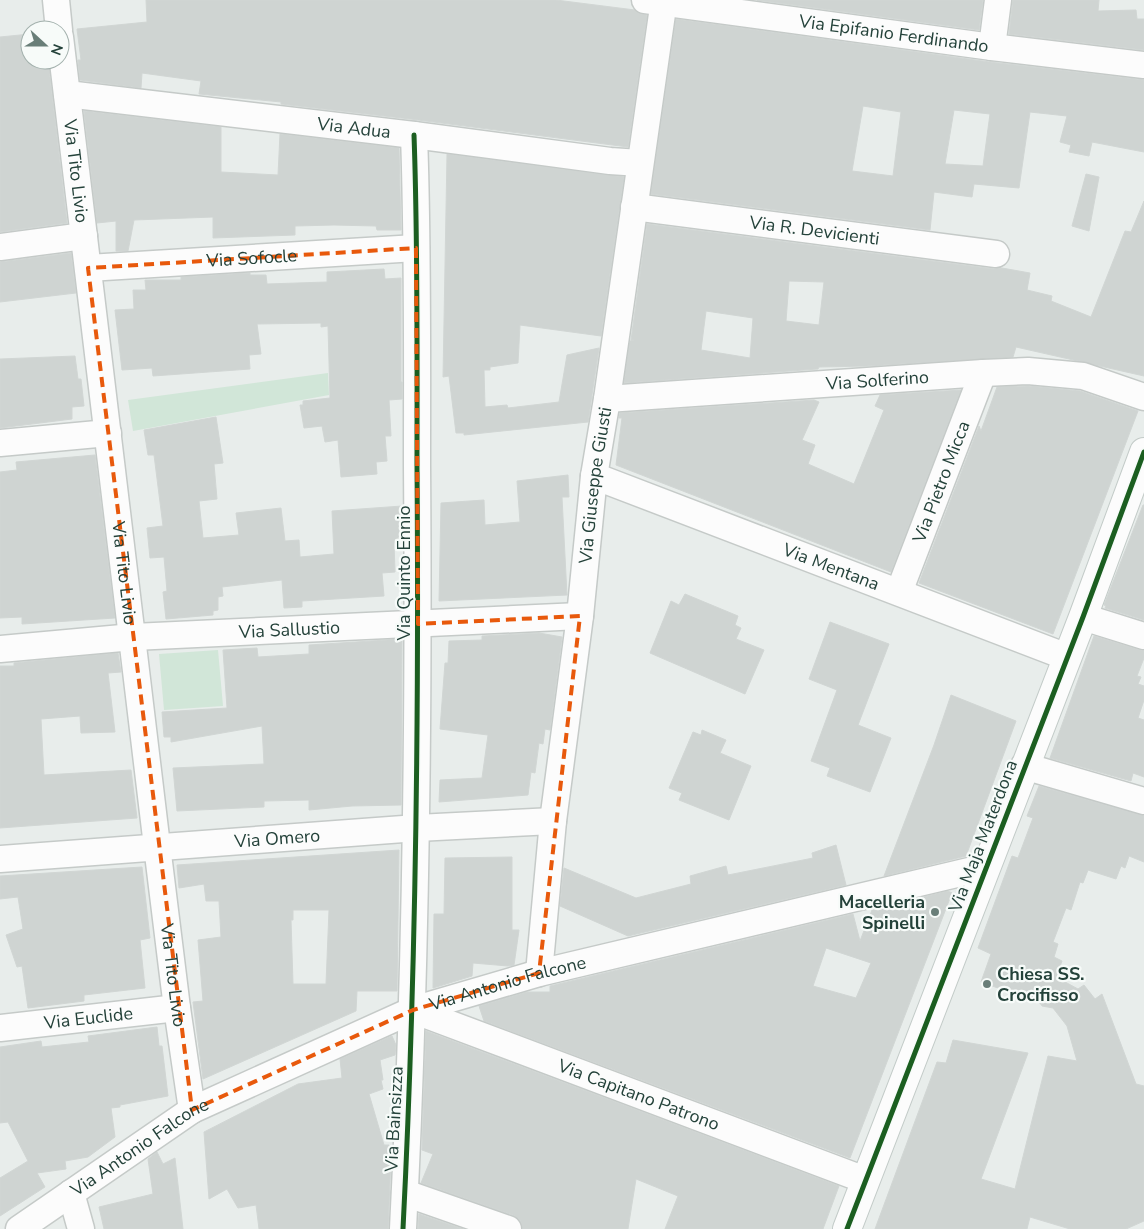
<svg xmlns="http://www.w3.org/2000/svg" width="1144" height="1229" font-family="'Nunito Sans',sans-serif">
<style>
.green{fill:#d1e6d8}
.building{fill:#cfd4d2;stroke:#d1d6d4;fill-rule:evenodd}
.lines{fill:none;stroke-linecap:round;stroke-linejoin:round}
.street-casing{stroke:#c5cac8;stroke-width:29}
.secondary-casing{stroke:#c3cbc8;stroke-width:30}
.street{stroke:#fcfcfc;stroke-width:26}
.secondary{stroke:#fcfcfc;stroke-width:28}
.cycleway-casing{stroke:#f7fbf9;stroke-width:8}
.cycleway{stroke:#1b5e20;stroke-width:5}
.marked{fill:none;stroke:#e8590c;stroke-width:4;stroke-dasharray:10 6;stroke-linejoin:round}
.poi-dot{fill:#697e78;stroke:#f7fbf9;stroke-width:2}
.labels{text-anchor:middle;stroke-width:4.5;stroke-linejoin:round;paint-order:stroke}
.street-label{font-size:18px;fill:#24423a;stroke:#f7fbf9}
.poi-label{font-size:18px;font-weight:bold;fill:#24423a;stroke:#f7fbf9;text-anchor:end}
</style>
<rect width="100%" height="100%" fill="#e8edeb"/>
<!-- green -->
<path class="green" d="M328 373 329 395 133 431 128 400Z
M218 650 223 706 164 710 159 654Z"/>
<!-- building -->
<path class="building" d="M146 0H556L635 10 647 15 628 147 410 119 281 104V102L199 94 201 81 142 73 141 88 80 80 78 60H81L77 29 147 22Z
M757 0H983L979 30Z
M1013 0H1099L1098 11 1136 10 1137 19H1144V50L1009 34Z
M676 19 990 62 1144 80V152L1092 142 1089 156 1069 152 1071 145 1060 142 1067 116 1030 112 1019 188 974 184 972 197 934 192 930 230 651 194ZM863 106 901 112 893 176 852 171ZM954 110 990 114 983 166 945 164Z
M30 34V60H48L67 223 0 232V37Z
M84 111 221 127V172L278 175 280 134 399 148 401 230H377L376 226 334 225 295 226V235L213 238V217L134 220 128 251H116V221L97 223Z
M447 154 624 177 601 336 520 325 518 363 490 367V370H484L485 407 507 405 508 408 559 402 567 355 599 348 588 422 464 435V433H456L449 376 443 377Z
M1086 174 1099 177 1089 231 1072 226Z
M1144 201V376L1016 347 1013 357 867 366 819 367 818 369 624 383 630 341 634 340H631L647 224 994 269 1002 268 1030 273 1027 290 1052 296 1051 301 1091 317 1125 231 1131 232ZM789 281 824 282 819 325 786 321ZM706 311 753 318 750 358 701 350Z
M71 253 76 293 0 302V262Z
M384 269 385 279 401 278V382H402V399L389 400 391 436H385L387 461 376 462 377 474 341 477 338 440 325 442 322 426 304 428 300 405H303V401L330 398 328 326 321 327V323L257 324 261 354 249 355 250 369 153 376 152 368 122 370 115 310 134 309 133 290H146L145 280H181V277L250 273V275H266L267 284 327 282V272Z
M75 356 78 379H81L84 406 72 407V419L0 428V359Z
M1028 386 1080 391 1138 411 1053 634 919 583 979 426 981 431 997 387Z
M961 390 891 572 616 465 622 418H619L620 413 814 400 819 402 802 440 815 445 808 464 854 484 884 410 875 406 880 395Z
M216 417 223 463 214 464 217 499 199 501 203 538 239 535 236 513 281 508 285 541 299 540 300 557 334 554 332 511 402 506V532L399 533V543H394L395 572 382 573 384 596 302 601V607L284 608 282 580 222 587 223 596 218 597V610L213 611V615L166 619 163 592 167 591 164 557 150 558 147 528 163 526 154 455H148L144 430Z
M95 455 115 618 22 624V617L0 618V472L17 470 16 462Z
M568 475 569 497H562L567 595 439 601 441 503 484 500 485 525 520 522 517 481Z
M1143 505H1144V620L1105 608 1106 606 1104 605Z
M685 594 738 616 735 625 741 628 736 639 764 650 745 694 650 653 671 601 679 605Z
M830 622 889 644 858 725 891 738 870 792 827 776 830 768 811 761 837 690 809 679Z
M539 633 562 637 550 730 545 729 543 744 539 743 535 773 531 772 528 795 439 802 440 780 482 778 488 735 440 729 445 663H448L449 641 482 640V636Z
M1094 636 1144 651V658L1137 676 1141 677 1138 684 1144 686V700L1138 718 1144 720V777L1133 773 1131 781 1050 758Z
M402 639 401 805 352 806 309 810V800L264 801V807L177 811 173 768 264 764 262 726 171 742V737H164L162 712 227 708 223 650 257 648 258 657 309 654V645Z
M118 653 121 672 108 673 115 732 81 733 80 716 41 719 44 775 131 770 137 818 0 828V666H14V663Z
M951 695 1016 721 966 856 884 876 934 745Z
M702 730 726 740 720 753 751 766 729 820 679 800 682 793 669 788 693 732 701 735Z
M1039 786 1144 816V862L1129 856 1125 868 1121 866 1116 879 1088 870 1083 883 1080 882 1071 910 1066 908 1053 942 1058 944 1054 957 1062 961 1056 977 1078 989 1084 985 1095 999 1102 994 1136 1084 1144 1086V1221L1126 1229H1070L1030 1217 1027 1229H875L937 1062 946 1063 953 1040 1028 1053 981 1179 1015 1189 1048 1056 1077 1061 1067 1026 1053 1008 1042 1006 1040 1003 981 982 991 954 978 948 1012 856 1018 858 1033 818 1027 816Z
M836 845 846 885 628 936 560 906 564 868 636 898 691 884 690 876 726 866 728 875 813 858 812 853Z
M399 850 397 991H357L356 1011 203 1079 193 1002 203 1001 198 940 221 937 219 901H206L204 884 179 888 177 865ZM293 910H329L326 984H293L291 920H293Z
M512 857V930H519L514 965 508 966 473 963 472 976 433 988 434 914H444L445 858Z
M142 867 150 938 140 940 145 988 84 995V1001L28 1008 22 966 17 967 6 935 23 929 18 897 0 899V876Z
M948 891 952 893 850 1158 484 1021 479 1006 527 992H550V986L853 914 860 941 872 910ZM826 948 871 963 856 998 813 986Z
M157 1027 159 1046H162L168 1096 120 1105V1107L111 1108 115 1137 88 1157 65 1161 66 1169 37 1173 45 1187 0 1216V1178L28 1161 8 1122 0 1123V1047L41 1041 42 1047 89 1042 88 1036Z
M426 1031 839 1186 823 1229H665L678 1196 636 1179 628 1229H523L520 1220 513 1215 421 1183 433 1154 422 1150Z
M392 1036 396 1045 395 1055 380 1060 383 1080H381L383 1089 369 1094 384 1145H389L391 1159 388 1229H259L256 1205 238 1208 227 1189 209 1199 204 1132 298 1084 342 1078 340 1059Z
M157 1152 163 1164 175 1158 183 1229H104L99 1207 153 1194 148 1159Z
M419 1214 463 1229H418Z"/>
<g class="lines">
<defs>
<g id="street">
<path d="M56 0 59 30"/>
<path id="s1" d="M645 0 992 47 1144 65"/>
<path id="s2" d="M60 37 157 846 177 1008 192 1110"/>
<path d="M992 47 998 0"/>
<path id="s3" d="M67 94 414 135 610 161 640 163"/>
<path id="s4" d="M634 207 996 254"/>
<path d="M0 247 84 236"/>
<path id="s5" d="M88 268 416 248"/>
<path id="s6" d="M607 399 983 373 1028 371 1083 376 1144 397"/>
<path d="M0 443 108 433"/>
<path id="s7" d="M594 476 1067 657"/>
<path id="s8" d="M899 592 983 373"/>
<path d="M1083 617 1144 636"/>
<path id="s9" d="M0 649 133 637 580 616"/>
<path d="M1024 766 1144 801"/>
<path id="s10" d="M0 859 417 828 553 821"/>
<path id="s11" d="M539 973 553 821 580 616 594 476 607 399 664 0"/>
<path id="s12" d="M413 1010 865 1180"/>
<path id="s13" d="M0 1028 177 1008"/>
<path d="M71 1193 81 1229"/>
<path d="M405 1193 508 1229"/>
<path id="s14" d="M19 1229 192 1110 413 1010 539 973 986 867"/>
<path d="M403 1229C416 974 419 720 417 465 417 355 418 245 414 135"/>
</g>
<path id="secondary" d="M847 1229 1083 617 1144 452"/>
</defs>
<!-- street casing -->
<use href="#street" class="street-casing"/>
<!-- secondary casing -->
<use href="#secondary" class="secondary-casing"/>
<!-- street -->
<use href="#street" class="street"/>
<!-- secondary -->
<use href="#secondary" class="secondary"/>
<defs>
<path id="cycleway" d="M403 1229C416 974 419 720 417 465 417 355 418 245 414 135
M847 1229 1083 617 1144 452"/>
</defs>
<!-- cycleway casing -->
<use href="#cycleway" class="cycleway-casing"/>
<!-- cycleway -->
<use href="#cycleway" class="cycleway"/>
</g>
<!-- marked area -->
<path class="marked" d="M416 248 418 624 580 616 539 973 413 1010 192 1110 88 268Z"/>
<!-- markers -->
<g class="poi-dot">
<circle cx="935" cy="912" r="5"/>
<circle cx="987" cy="984" r="5"/>
</g>
<g class="labels">
<!-- street labels -->
<g class="street-label">
<text dy="6" stroke="none"><textPath href="#s1" startOffset="251">Via Epifanio Ferdinando</textPath></text>
<text dy="6" stroke="none"><textPath href="#s3" startOffset="289">Via Adua</textPath></text>
<text dy="6" stroke="none"><textPath href="#s2" startOffset="135">Via Tito Livio</textPath></text>
<text dy="6" stroke="none"><textPath href="#s4" startOffset="182">Via R. Devicienti</textPath></text>
<text dy="6" stroke="none"><textPath href="#s5" startOffset="164">Via Sofocle</textPath></text>
<text dy="6" stroke="none"><textPath href="#s6" startOffset="271">Via Solferino</textPath></text>
<text dy="6" stroke="none"><textPath href="#s8" startOffset="118">Via Pietro Micca</textPath></text>
<text dy="6" stroke="none"><textPath href="#s11" startOffset="491">Via Giuseppe Giusti</textPath></text>
<text dy="6" stroke="none"><textPath href="#s7" startOffset="254">Via Mentana</textPath></text>
<text transform="translate(404 573) rotate(-90)" y="6">Via Quinto Ennio</text>
<text dy="6" stroke="none"><textPath href="#s2" startOffset="540">Via Tito Livio</textPath></text>
<text dy="6" stroke="none"><textPath href="#s9" startOffset="290">Via Sallustio</textPath></text>
<text transform="translate(983 836) rotate(-69)" y="6">Via Maja Materdona</text>
<text dy="6" stroke="none"><textPath href="#s10" startOffset="278">Via Omero</textPath></text>
<text dy="6" stroke="none"><textPath href="#s2" startOffset="945">Via Tito Livio</textPath></text>
<text dy="6" stroke="none"><textPath href="#s14" startOffset="551">Via Antonio Falcone</textPath></text>
<text dy="6" stroke="none"><textPath href="#s13" startOffset="89">Via Euclide</textPath></text>
<text dy="6" stroke="none"><textPath href="#s12" startOffset="241">Via Capitano Patrono</textPath></text>
<text transform="translate(394 1119) rotate(-87)" y="6">Via Bainsizza</text>
<text dy="6" stroke="none"><textPath href="#s14" startOffset="146">Via Antonio Falcone</textPath></text>
</g>
<!-- poi labels -->
<g class="poi-label">
<text x="925" y="908">Macelleria<tspan x="925" dy="21">Spinelli</tspan></text>
<text x="997" y="980" text-anchor="start">Chiesa SS.<tspan x="997" dy="21">Crocifisso</tspan></text>
</g>
</g>
<!-- north arrow -->
<g transform="translate(45 45) rotate(111)"><circle r="24" fill="#f7fbf9" stroke="#a3b1ad"/>
<path d="M0-4L9 19L0 12L-9 19Z" fill="#697e78"/>
<text y="-8" font-size="14" font-weight="bold" text-anchor="middle" fill="#24423a">N</text>
</g>
</svg>
